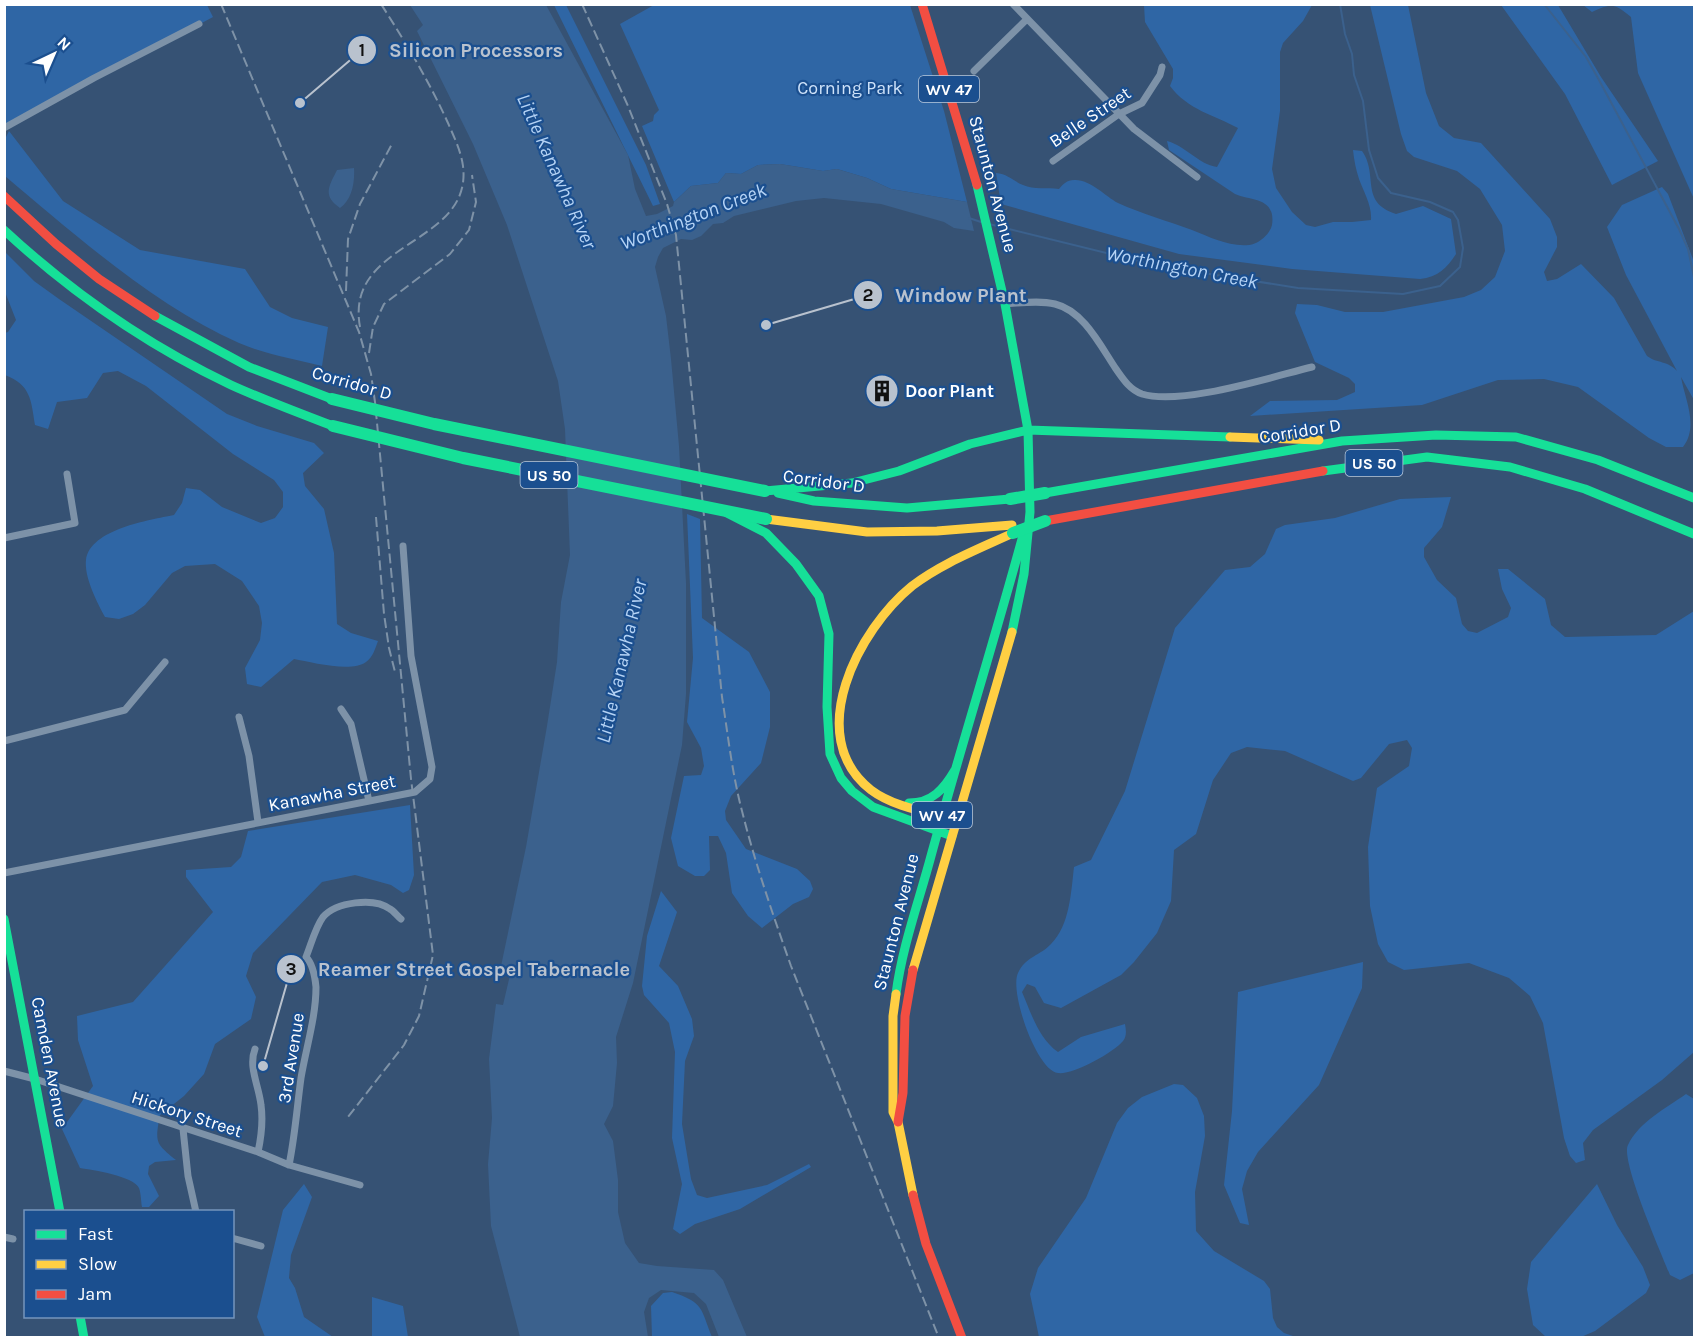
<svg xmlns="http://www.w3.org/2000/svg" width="1699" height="1342" font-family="Karla,sans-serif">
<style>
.green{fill:#2f66a5}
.water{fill:#3b618d}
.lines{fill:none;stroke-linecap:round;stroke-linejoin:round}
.stream{stroke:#3b618d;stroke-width:2}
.street{stroke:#7d92a8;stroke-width:7}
.fast{stroke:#16e098;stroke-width:9}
.slow{stroke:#ffcf43;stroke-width:9}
.jam{stroke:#f24e42;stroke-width:9}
.rail{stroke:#7e92a7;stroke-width:2;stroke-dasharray:10 4.5;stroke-linecap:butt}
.fast-bridge{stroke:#16e098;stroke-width:12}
.labels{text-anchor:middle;stroke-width:4.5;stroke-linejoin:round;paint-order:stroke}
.shield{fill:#1b4f8f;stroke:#bbcadd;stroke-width:1.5}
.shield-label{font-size:16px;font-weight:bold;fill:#fff}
.park-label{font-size:18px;fill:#cfe3fa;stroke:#1b4f8f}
.street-label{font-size:18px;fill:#fff;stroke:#1b4f8f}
.poi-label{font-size:18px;font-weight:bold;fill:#fff;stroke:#1b4f8f;text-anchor:start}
.water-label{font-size:20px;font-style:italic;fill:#b5d3f5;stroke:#1b4f8f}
.leader{fill:none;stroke:#b9c2ce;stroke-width:2}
.callout-dot{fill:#b9c2ce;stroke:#1b4f8f;stroke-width:2}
.mark-label{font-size:18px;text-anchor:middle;font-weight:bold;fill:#111}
.callout-label{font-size:20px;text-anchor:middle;font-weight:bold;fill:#b9c2ce;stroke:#1b4f8f;stroke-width:4.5;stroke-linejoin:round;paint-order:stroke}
</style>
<rect width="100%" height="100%" fill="#365274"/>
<!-- green -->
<path class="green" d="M5 5H207L213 17 5 128Z
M554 5H566L646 165 660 204 653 206Z
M654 5H910L944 111 967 202 891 189 867 178 837 169 823 171 780 164 758 165 741 174 726 173 718 183 691 186 674 202 642 126 653 121 654 115 659 110 620 24Z
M1144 5H1312L1303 21 1283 43 1280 52V111L1272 169 1276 188 1292 212 1306 225 1315 227 1333 222H1352L1371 220C1372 205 1364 193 1359 179 1356 170 1354 160 1353 150L1362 151C1379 175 1359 202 1396 214L1423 206 1451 219 1456 254C1447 268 1438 277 1420 279L1292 269 1179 254 1001 204 996 173C1008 174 1013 181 1023 185 1034 190 1047 187 1059 189 1063 184 1067 180 1074 180 1090 179 1105 196 1118 203 1142 214 1168 221 1192 230 1210 237 1229 247 1249 245 1259 244 1270 234 1272 225 1276 197 1251 201 1235 194L1169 150 1167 141C1186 146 1198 164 1217 167L1238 128C1214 115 1188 110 1170 86L1173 78V69L1145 22Z
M1370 5H1408L1426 93 1439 126 1454 138 1481 143 1550 219 1557 237V247L1544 272 1547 281 1557 279 1581 264 1614 298 1647 356C1658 364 1667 360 1677 371L1626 275 1607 227 1622 205 1662 187 1668 194 1694 262V400L1681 377C1685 400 1699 426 1683 447H1666L1649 438 1578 387 1544 379 1498 380 1422 405 1250 416 1270 401 1337 400 1355 392V384L1349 378 1315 362 1295 313 1297 304 1317 305 1345 312H1383L1464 297 1481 290 1495 277 1505 251 1502 225 1480 189 1457 171 1414 157 1407 151 1401 134Z
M1501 5H1558L1601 77 1658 161 1612 185 1565 94Z
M1583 5H1694V199L1638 73 1631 17C1614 3 1612 3 1592 12Z
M9 131 63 201 140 250 245 269 270 307 292 318 328 327 322 366C295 359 264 354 239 343 155 306 74 234 5 176V139Z
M5 252 34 281 59 299 227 414 257 426 314 443 324 453 303 473 305 486 324 509 334 553 337 624 351 633 378 641C375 649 373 657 366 662 351 673 311 662 294 659L261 687 247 684 245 668 260 640 262 623 259 606 242 581 215 564 185 566 172 573 145 605 133 614 119 619 105 617C97 602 84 577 86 560 90 529 150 520 174 515L182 503 186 488 200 490 222 507 261 523 275 518 283 507V492L274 480 233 454 146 386 118 371 103 373 87 398 57 402 48 429 35 425C31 400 31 385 5 375V333L8 332 16 320 5 292Z
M1451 497 1442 527 1424 548V557L1437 580 1456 598 1462 624 1468 631 1477 633 1508 617 1511 608 1502 589 1498 569H1508L1545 599 1551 625 1565 637 1656 635 1694 611V1052L1662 1080 1593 1130 1583 1143 1585 1160 1576 1163 1570 1156 1564 1138 1543 1023 1530 996 1509 978 1469 963 1404 970 1388 962 1378 944 1370 906 1368 847 1377 788 1409 766 1412 748 1407 740 1389 744 1361 778 1353 781 1285 751 1247 747 1231 753 1213 780 1196 834 1174 850 1171 901 1157 933 1134 962 1121 975 1061 1008 1044 1003 1035 987 1027 984 1022 992C1031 1013 1039 1039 1058 1052L1081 1037 1125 1024C1126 1030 1127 1036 1123 1041 1113 1053 1073 1075 1058 1073 1037 1071 1009 992 1018 973 1026 956 1040 956 1051 944 1070 925 1071 892 1074 867L1091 860 1125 791 1175 628 1225 570 1250 567 1265 554 1276 529 1285 525 1335 518 1400 499Z
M687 514 700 519 702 618 749 652 770 692V727L761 763 731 796 725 811 726 820 746 849 797 869 810 881 813 889 809 897 793 904 762 928 748 916 732 893 726 853 718 836H709L710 870 704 876H695L678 866 671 838 684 776 701 775 704 766 701 748 687 722 693 658Z
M410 805 414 875 409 890 403 893 391 885 355 875 322 882 253 953 246 976 256 997 251 1019 215 1044 204 1074 184 1096 160 1115C155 1142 155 1143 176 1160L155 1162 149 1166 148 1174 159 1196 149 1207H142C141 1202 141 1193 139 1188 133 1176 93 1170 80 1168L62 1129 93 1086 78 1040 77 1016 133 1002 213 912 186 877V870L231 867 241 857 248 831Z
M661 891 677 912 659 966 678 986 692 1019 694 1036 685 1061 682 1124 691 1179 697 1195 707 1198 767 1185 809 1164 811 1167 740 1209 695 1224 680 1234 673 1229 682 1184 672 1138 675 1052 669 1023 644 995 642 986 647 936Z
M1363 962 1362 988 1319 1085 1258 1152 1247 1171 1242 1189 1249 1225 1240 1223 1224 1185 1232 1111 1238 992Z
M1174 1084 1183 1085 1197 1098 1204 1116 1205 1136 1195 1192 1196 1231 1214 1251 1264 1281 1270 1289 1273 1318 1277 1327 1284 1333 1296 1337H1039L1030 1294 1038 1268 1086 1198 1117 1123 1128 1108 1142 1097Z
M1686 1094 1694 1099V1273L1680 1280 1670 1275C1662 1255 1620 1160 1628 1145 1639 1122 1666 1108 1686 1094Z
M304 1184 312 1197 291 1255 289 1278 295 1288 304 1317 333 1337H265L257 1317 283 1210Z
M1597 1184 1617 1225 1643 1267 1650 1285 1646 1293 1595 1331 1581 1337H1546L1533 1325 1527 1289 1531 1262Z
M672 1292C704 1303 700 1307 712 1337H652L651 1306 663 1293Z
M372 1297 403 1306 408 1337H372Z"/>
<!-- water -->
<path class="water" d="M410 5H546L628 155 635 189 646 216 657 214 673 206 674 202 691 186 718 183 726 173 741 174 758 165 780 164 823 171 837 169 867 178 891 189 967 202 974 231 954 228 944 222 881 204 824 198 796 201 734 216 723 223 713 224 701 236 692 240 681 239 663 248 658 257 655 267 666 316 671 359 679 446 686 583V694L682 745 633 983 616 1037 617 1063 613 1106 604 1124 613 1141 618 1180V1212L625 1243 639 1263 657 1266 714 1270 723 1280 747 1337H719L706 1304 694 1293 661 1290 649 1298 644 1312 648 1337H520L491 1226 488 1164 492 1118 489 1059 496 1004 503 1005 510 975 500 971 526 847 547 726 557 662 561 602 570 555 565 429 558 381 507 225 473 144 417 31 423 25Z
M354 168C355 182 352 200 340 208 322 196 329 186 337 170Z"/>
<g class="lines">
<!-- stream -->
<path class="stream" d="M1544 4 1586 57 1599 80 1679 229 1688 249 1694 277
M969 218 981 222
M989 224 1159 266 1298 288 1403 294 1440 286 1460 267 1463 248 1458 220 1453 212 1430 202 1391 193 1378 178 1369 150 1363 101 1354 75 1352 54 1345 34 1340 4"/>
<!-- street -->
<path class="street" d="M1013 4 1134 129 1197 177
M974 71 1027 19
M4 128 94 78 199 24
M1053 161 1119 114 1142 103 1160 75 1162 67
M1005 304C1022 303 1039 300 1055 304 1084 311 1101 347 1116 369 1123 379 1130 390 1142 394 1181 406 1271 377 1312 367
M4 538 75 523 67 474
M341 709 351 724 369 801
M239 717 249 756 258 822
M4 741 125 710 165 662
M4 873 415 792 430 779 432 767 411 656 403 546
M255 1049C248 1067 259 1086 261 1105 263 1119 261 1138 258 1152
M4 1071 35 1079 258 1152 289 1165 360 1185
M183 1129 188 1176 196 1212
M289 1165C295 1136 297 1107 301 1078 306 1048 316 1017 316 987 315 977 313 964 306 957 311 945 315 928 323 917 336 902 374 897 390 909 394 911 397 916 401 919
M4 1237 13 1239
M232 1238 261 1246"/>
<!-- fast -->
<path class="fast" d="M977 185 1005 304 1028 430 1030 512 1024 574 1012 632
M4 230C72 293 147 345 231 385 264 400 299 413 333 426
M155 316 249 367 332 399
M1323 471 1427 457 1510 467 1585 489 1694 534
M765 491 852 483 899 471 970 444 1028 430 1230 437
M778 493 814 501 907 508 1010 499
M1045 493 1342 441 1436 435 1516 437 1598 460 1694 498
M727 513 766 533 796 564 819 596 829 634 827 707 830 754 841 778 852 791 873 807 952 836
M909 803C932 803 944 789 955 770
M4 919 60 1212
M896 994C902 947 919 901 931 856 960 750 993 645 1022 539
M80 1316 84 1338"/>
<!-- slow -->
<path class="slow" d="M1230 437 1319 440
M766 519 867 532 937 531 1012 525
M957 820C929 812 895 808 871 790 802 736 859 629 912 586 942 563 979 549 1013 533
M913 970 1012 632
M896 994 893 1016V1112L898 1122 913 1195"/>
<!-- jam -->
<path class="jam" d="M922 4 977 185
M4 196 56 244 99 279 155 316
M1045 521 1323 471
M898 1122 903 1093 905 1016 913 970
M913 1195 926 1244 962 1338"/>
<!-- rail -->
<path class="rail" d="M221 4 359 332 371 374 375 402 411 779 433 955 419 1016 404 1045 348 1117
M582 4 628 106 667 204 676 235 722 697C728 735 732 773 742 811 755 863 773 915 791 966L939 1338
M346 291 348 239 360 204 393 142
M360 327C344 240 473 246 463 166 461 151 454 137 448 123 429 81 406 43 381 4
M369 353 373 327 384 304 450 254 469 230 476 202 472 175
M376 517 384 614 389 648 395 672"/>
<!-- fast-bridge -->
<path class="fast-bridge" d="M332 399 434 424 765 491
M333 426 463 458 766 519
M1010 499 1045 493
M1013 533 1045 521"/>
</g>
<!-- icons -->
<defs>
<symbol id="building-disc" viewBox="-11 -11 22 22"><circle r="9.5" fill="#b9c2ce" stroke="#1b4f8f"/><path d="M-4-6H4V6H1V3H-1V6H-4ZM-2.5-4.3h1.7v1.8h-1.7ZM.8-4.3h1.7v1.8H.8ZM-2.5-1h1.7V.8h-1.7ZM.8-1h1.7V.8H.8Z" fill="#111"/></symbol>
</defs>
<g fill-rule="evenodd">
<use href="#building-disc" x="863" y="372" width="38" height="38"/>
</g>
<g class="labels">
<!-- shield labels -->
<g class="shield">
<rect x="919" y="76" width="60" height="26" rx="4.5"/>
<rect x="1345.5" y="450" width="57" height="26" rx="4.5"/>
<rect x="520.5" y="462" width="57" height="26" rx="4.5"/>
<rect x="912" y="802" width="60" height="26" rx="4.5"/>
</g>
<g class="shield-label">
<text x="949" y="95">WV 47</text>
<text x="1374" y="469">US 50</text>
<text x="549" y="481">US 50</text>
<text x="942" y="821">WV 47</text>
</g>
<!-- park labels -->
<g class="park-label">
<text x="850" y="94">Corning Park</text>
</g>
<!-- street labels -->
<g class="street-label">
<text transform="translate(1090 117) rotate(-34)" y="6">Belle Street</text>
<text transform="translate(993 184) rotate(75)" y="6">Staunton Avenue</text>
<text transform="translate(352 383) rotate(16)" y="6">Corridor D</text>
<text transform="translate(1300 431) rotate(-9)" y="6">Corridor D</text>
<text transform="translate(824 481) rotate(8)" y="6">Corridor D</text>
<text transform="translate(332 793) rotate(-11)" y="6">Kanawha Street</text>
<text transform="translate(896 922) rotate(-76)" y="6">Staunton Avenue</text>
<text transform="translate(291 1058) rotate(-81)" y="6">3rd Avenue</text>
<text transform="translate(50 1062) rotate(79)" y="6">Camden Avenue</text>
<text transform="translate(187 1114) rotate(18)" y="6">Hickory Street</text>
</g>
<!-- poi labels -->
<g class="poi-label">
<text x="905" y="397">Door Plant</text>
</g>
<!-- water labels -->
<g class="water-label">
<text transform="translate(557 171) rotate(66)" y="7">Little Kanawha River</text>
<text transform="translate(693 216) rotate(-21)" y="7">Worthington Creek</text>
<text transform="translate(1182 267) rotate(11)" y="7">Worthington Creek</text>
<text transform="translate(621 661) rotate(-77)" y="7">Little Kanawha River</text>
</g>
</g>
<!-- callouts -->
<path class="leader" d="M300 103L362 50M766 325L868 295M263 1066L291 969"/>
<g class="callout-dot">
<circle cx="300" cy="103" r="6"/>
<circle cx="766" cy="325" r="6"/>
<circle cx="263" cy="1066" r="6"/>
<circle cx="362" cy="50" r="15"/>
<circle cx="868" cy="295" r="15"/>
<circle cx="291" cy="969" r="15"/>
</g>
<g class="mark-label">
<text x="362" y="56">1</text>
<text x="868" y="301">2</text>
<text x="291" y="975">3</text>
</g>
<g class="callout-label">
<text x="476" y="57">Silicon Processors</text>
<text x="961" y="302">Window Plant</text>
<text x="474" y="976">Reamer Street Gospel Tabernacle</text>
</g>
<!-- border -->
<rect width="1699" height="1342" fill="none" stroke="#ffffff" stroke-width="12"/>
<!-- legend -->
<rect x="24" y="1210" width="210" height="108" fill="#1b4f8f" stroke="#7695bc" stroke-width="1.5"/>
<rect x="36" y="1230" width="30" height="9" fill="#16e098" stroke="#7695bc" stroke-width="1.5"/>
<text x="78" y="1240" font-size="18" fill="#ffffff">Fast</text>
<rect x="36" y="1260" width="30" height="9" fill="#ffcf43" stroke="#7695bc" stroke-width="1.5"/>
<text x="78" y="1270" font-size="18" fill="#ffffff">Slow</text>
<rect x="36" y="1290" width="30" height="9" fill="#f24e42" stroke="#7695bc" stroke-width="1.5"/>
<text x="78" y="1300" font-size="18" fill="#ffffff">Jam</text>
<!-- north arrow -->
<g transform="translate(54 54) rotate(44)" stroke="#1b4f8f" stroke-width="4.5" paint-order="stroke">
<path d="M0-4.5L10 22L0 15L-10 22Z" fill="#ffffff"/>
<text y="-9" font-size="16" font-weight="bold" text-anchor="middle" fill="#ffffff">N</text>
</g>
</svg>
